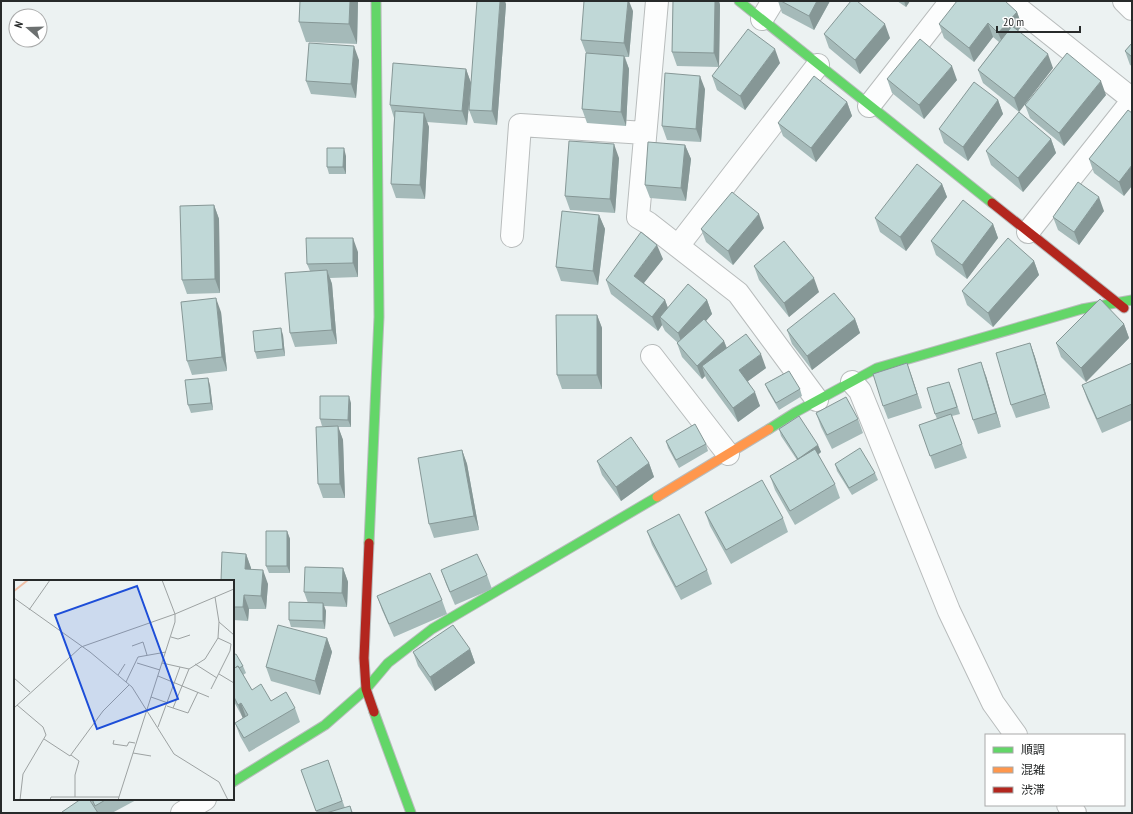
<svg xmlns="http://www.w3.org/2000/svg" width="1133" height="814" font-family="'PT Sans Narrow','Noto Sans JP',sans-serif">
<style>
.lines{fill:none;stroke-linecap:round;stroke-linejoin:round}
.street-casing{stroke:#b8bcbc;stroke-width:24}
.fast-casing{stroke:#b8bcbc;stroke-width:11}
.slow-casing{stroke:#b8bcbc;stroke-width:11}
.jam-casing{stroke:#b8bcbc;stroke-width:11}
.street{stroke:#fcfdfd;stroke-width:22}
.fast{stroke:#63d668;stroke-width:9}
.slow{stroke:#ff974d;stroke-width:9}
.jam{stroke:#b3261e;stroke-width:9}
.wall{fill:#a5bab9}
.shaded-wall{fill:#869796}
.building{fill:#c0d8d7;stroke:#869796}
.inset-river{fill:none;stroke:#f0bfa6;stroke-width:2}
.inset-road{fill:none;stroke:#9da2a2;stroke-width:1}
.view{fill:#1d4ed8;fill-opacity:0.15;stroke:#1d4ed8;stroke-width:2}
.inset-edge{fill:none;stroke:#272a2a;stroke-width:2}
</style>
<rect width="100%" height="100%" fill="#ecf2f2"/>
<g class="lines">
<defs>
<path id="street" d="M657 1 638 217 648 223 738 293 817 400
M1009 1 1132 99
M1124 1 1132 9
M762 19 773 1
M869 106 951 1
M1028 232 1132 101
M512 236 520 125 645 133
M678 246 818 65
M652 356 728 454
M852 382 860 391 949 611 993 703 1016 735
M1068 805 1075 813
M182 813 205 799"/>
<path id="fast" d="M739 1 992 203
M769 429 796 412 877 368 1082 309 1132 300
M369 543 379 317 376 1
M374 712 411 813
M233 782 325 725 366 689 388 663 432 629 657 497"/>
<path id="slow" d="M657 497 769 429"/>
<path id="jam" d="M992 203 1124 308
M369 543 364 658 366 689 374 712"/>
</defs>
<!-- street casing -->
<use href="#street" class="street-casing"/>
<!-- fast casing -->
<use href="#fast" class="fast-casing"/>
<!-- slow casing -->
<use href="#slow" class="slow-casing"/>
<!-- jam casing -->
<use href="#jam" class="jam-casing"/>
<!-- street -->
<use href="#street" class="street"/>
<!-- fast -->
<use href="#fast" class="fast"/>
<!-- slow -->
<use href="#slow" class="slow"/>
<!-- jam -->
<use href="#jam" class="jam"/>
</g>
<!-- wall -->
<path class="wall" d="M300 1H358L357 44 306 42 299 22Z
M673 1H719L720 5 719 67 677 66 672 52Z
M778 1H830L814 30 782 13Z
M897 1H910L906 7Z
M506 4 497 125 474 123 469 110Z
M633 11 629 57H625L629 69 626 126 587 123 582 109 586 53 581 40Z
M1017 12 1022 26 1018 30 1053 68 1019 112 983 83 978 70 999 42 993 37 974 62 944 38 939 24Z
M824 34 890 38 860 74 829 48Z
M1132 43V66L1130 65 1125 51Z
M359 60 356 98 311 94 306 81Z
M780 63 745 110 717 90 712 76Z
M466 69 471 83 467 125 427 122 429 127 425 199 396 198 391 184 394 118 390 105Z
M887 79 957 80 924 119 892 93Z
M705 89 701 142 667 140 662 126Z
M1106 95 1064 146 1030 118 1025 105Z
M998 100 1003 114 968 161 944 143 939 129Z
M847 102 852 116 816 162 783 136 778 123Z
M1128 110 1124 196 1094 173 1089 159Z
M1051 139 1056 153 1023 192 991 165 986 151Z
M685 145 691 159 686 201 650 198 645 185Z
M346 156V174H329L327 167Z
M619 158 615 213 570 210 565 196Z
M942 184 947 197 906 251 880 232 875 218Z
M214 205 219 219 220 293 187 294 182 280Z
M1104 211 1079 245 1058 230 1053 217Z
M599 215 605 229 598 285 561 281 556 267Z
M993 224 998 238 967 279 936 255 931 241Z
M764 228 733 265 706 242 701 229Z
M358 252V277L330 278 332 284 337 344 295 347 290 333 310 271 307 264Z
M663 259 644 283 665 300 668 308 707 300 712 314 706 321 724 341 727 348 766 368 748 381 760 406 738 422 707 380 705 376 702 379 682 357 677 343H678L665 331 662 325 658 331 611 294 606 280Z
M1034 261 1039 275 993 327 967 305 962 291Z
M754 266 819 292 789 317 759 280Z
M221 312 227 371 192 375 187 361Z
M597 315 602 328V389H562L557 375Z
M855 319 860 333 812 370 792 344 787 330Z
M1124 324 1129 338 1086 382 1061 357 1056 343Z
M283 335 285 356 257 359 255 352Z
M1030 343 1035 357 1050 408 1016 418 1011 405Z
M907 363 922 408 888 419 883 406Z
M1132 363V420L1102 433 1087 399 1082 385Z
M986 376 1001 427 978 434 973 420Z
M765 384 800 389 802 396 779 410 768 391Z
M210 385 213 410 191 413 188 405Z
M952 389 960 414 952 416 967 458 935 469 919 425 937 419 935 414Z
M351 403V427H338L343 440 345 498H323L318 484 331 427 322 426 320 419Z
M816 413 858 419 863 433 832 449 821 427Z
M779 429 818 445 821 452 818 455 835 484 840 498 795 525 775 490 770 476 797 460 781 436Z
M666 441 706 444 708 451 679 468 668 448Z
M462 450 467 464 479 530 434 538 429 524Z
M597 461 649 463 654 477 621 501 602 475Z
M835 464 875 473 878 480 852 495 837 471Z
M705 512 783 518 788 532 731 564 710 526Z
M287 531 290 539V573H269L266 566Z
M647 531 707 570 712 584 681 600 652 545Z
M246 554 251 568V569L268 584 266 609H249L248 621 233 620V581Z
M343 568 348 582 347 607 324 606 326 611 325 629 291 627 289 620 308 603 304 592Z
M441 570 487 575 492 589 455 605 446 584Z
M377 596 442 600 447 614 394 637 382 610Z
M327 638 332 652 320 695 271 681 266 667Z
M470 649 475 663 435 691 418 666 413 652Z
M233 655 243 666 246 673 243 675 252 690 271 701 295 708 300 722 249 752 240 736 235 723 243 718 233 700Z
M328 760 345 808 350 806 353 813H317L301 770Z
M90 799H138L112 813H62L92 804Z"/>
<!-- shaded-wall -->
<path class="shaded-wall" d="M350 1H358L357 44 349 24Z
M500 1H505L506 4 497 125 492 111Z
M628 1H629L633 11 629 57 624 43Z
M715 1H719L720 5 719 67 714 53Z
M817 1H830L814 30 809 16Z
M904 1H910L906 7Z
M1017 12 1022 26 1004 46 998 33Z
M988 23 993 37 974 62 969 48Z
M885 24 890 38 860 74 855 60Z
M354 46 359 60 356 98 351 84Z
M775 49 780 63 745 110 740 96Z
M1048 54 1053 68 1019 112 1014 98Z
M624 56 629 69 626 126 621 112Z
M952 66 957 80 924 119 919 105Z
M466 69 471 83 467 125 462 111Z
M700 76 705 89 701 142 696 129Z
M1101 81 1106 95 1064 146 1059 133Z
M998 100 1003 114 968 161 963 147Z
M847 102 852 116 816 162 811 148Z
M424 113 429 127 425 199 420 185Z
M1051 139 1056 153 1023 192 1018 178Z
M614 144 619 158 615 213 610 199Z
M685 145 691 159 686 201 681 188Z
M344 148 346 156V174L343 167Z
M1132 165V186L1124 196 1119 182Z
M942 184 947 197 906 251 900 237Z
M1099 197 1104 211 1079 245 1074 232Z
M214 205 219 219 220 293 215 279Z
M759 214 764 228 733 265 728 251Z
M599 215 605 229 598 285 593 271Z
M993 224 998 238 967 279 962 265Z
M353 238 358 252V277L353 263Z
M657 245 663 259 639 289 634 276Z
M1034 261 1039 275 993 327 988 313Z
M327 270 332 284 337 344 332 330Z
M814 278 819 292 789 317 784 303Z
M216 298 221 312 227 371 222 357Z
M665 300 670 314 660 317 662 325 658 331 652 317Z
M707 300 712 314 683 347 678 333Z
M597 315 602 328V389L597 375Z
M855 319 860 333 812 370 807 356Z
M1124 324 1129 338 1086 382 1081 368Z
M281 328 283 335 285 356 283 349Z
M724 341 729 355 702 366 705 376 702 379 697 366Z
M1030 343 1035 357 1050 408 1045 394Z
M761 354 766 368 744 384 739 370Z
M981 362 986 376 1001 427 996 413Z
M907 363 912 377 922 408 917 394Z
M208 378 210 385 213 410 211 403Z
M755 392 760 406 738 422 733 408Z
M349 396 351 403V427L348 420Z
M338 426 343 440 345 498 340 484Z
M818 445 821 452 801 466 798 459Z
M462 450 467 464 479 530 474 516Z
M649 463 654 477 621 501 616 487Z
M287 531 290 539V573L287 566Z
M246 554 251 568 250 583 245 569Z
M343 568 348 582 347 607 342 593Z
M263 570 268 584 266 609 261 596Z
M244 595 249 609 248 621 243 607Z
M323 603 326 611 325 629 323 621Z
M327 638 332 652 320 695 315 681Z
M470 649 475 663 435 691 430 677Z
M241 703 246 717 243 719 238 705Z"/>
<!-- building -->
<path class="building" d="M300 1H350L349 24 299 22Z
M477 1H500L492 111 469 110Z
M584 1H628L624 43 581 40Z
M673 1H715L714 53 672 52Z
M781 1H817L809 16Z
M851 1H857L885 24 855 60 824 34Z
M957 1H1005L1017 12 998 33 988 23 969 48 939 24Z
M1012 26 1048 54 1014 98 978 70Z
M748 29 775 49 740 96 712 76Z
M920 39 952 66 919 105 887 79Z
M309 43 354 46 351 84 306 81Z
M1132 43V57L1125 51Z
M586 53 624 56 621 112 582 109Z
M1067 53 1101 81 1059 133 1025 105Z
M393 63 466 69 462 111 390 105Z
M665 73 700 76 696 129 662 126Z
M814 76 847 102 811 148 778 123Z
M974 82 998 100 963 147 939 129Z
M1128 110 1132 113V165L1119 182 1089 159Z
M395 111 424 113 420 185 391 184Z
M1019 112 1051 139 1018 178 986 151Z
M569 141 614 144 610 199 565 196Z
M648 142 685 145 681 188 645 185Z
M327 148H344L343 167H327Z
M917 164 942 184 900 237 875 218Z
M1078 182 1099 197 1074 232 1053 217Z
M732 192 759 214 728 251 701 229Z
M963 200 993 224 962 265 931 241Z
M214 205 215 279 182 280 180 206Z
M562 211 599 215 593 271 556 267Z
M641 232 657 245 634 276 665 300 652 317 606 280Z
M306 238H353V263L307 264Z
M1008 238 1034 261 988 313 962 291Z
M784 241 814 278 784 303 754 266Z
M327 270 332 330 290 333 285 273Z
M688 284 707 300 678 333 660 317Z
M834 293 855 319 807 356 787 330Z
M216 298 222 357 187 361 181 302Z
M1100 299 1124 324 1081 368 1056 343Z
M556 315H597V375H557Z
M704 319 724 341 697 366 677 343Z
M281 328 283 349 255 352 253 331Z
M746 334 761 354 739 370 755 392 733 408 702 366Z
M1030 343 1045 394 1011 405 996 353Z
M981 362 996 413 973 420 958 369Z
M907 363 917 394 883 406 873 374Z
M1132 363V404L1097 419 1082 385Z
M789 371 800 389 776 403 765 384Z
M208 378 211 403 188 405 185 380Z
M949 382 957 407 935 414 927 388Z
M320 396H349L348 420 320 419Z
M846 397 858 419 827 435 816 413Z
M951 414 962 444 930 456 919 425Z
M799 416 818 445 798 459 779 429Z
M695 424 706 444 676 460 666 441Z
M338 426 340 484H318L316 427Z
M631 437 649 463 616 487 597 461Z
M860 448 875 473 849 488 835 464Z
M815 449 835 484 790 511 770 476Z
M462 450 474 516 429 524 418 458Z
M762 480 783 518 726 550 705 512Z
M679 514 707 570 676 587 647 531Z
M266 531H287V566H266Z
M222 552 246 554 245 569 263 570 261 596 244 595 243 607H233V581H221Z
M477 554 487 575 450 592 441 570Z
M305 567 343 568 342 593 304 592Z
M430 573 442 600 389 624 377 596Z
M289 602 323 603V621L289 620Z
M278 625 327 638 315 681 266 667Z
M453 625 470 649 430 677 413 652Z
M236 654 243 666 239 668 238 666 233 669V655Z
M238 666 252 690 261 684 271 701 286 692 295 708 244 738 235 723 248 715 241 703 238 705 233 695V669Z
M328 760 342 801 316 811 301 770Z
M81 799H89L98 813H63L62 812Z
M92 799H107L95 806Z
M350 806 352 813H326Z"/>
<!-- overview -->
<g transform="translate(14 580)">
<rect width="220" height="220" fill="#ecf2f2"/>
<path class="inset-river" d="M0 11 14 0"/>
<path class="inset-road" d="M201 17 205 42 220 55M0 18 76 72 118 107 160 174 205 202 214 220M15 30 36 0M157 57 164 59 176 55M118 66 129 62 133 75M123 83 146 90M148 83 175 89 191 79 204 58 205 42M181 84 203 98M205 94 220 103M104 95 111 84M144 96 195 117M0 98 16 112M112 102 124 77 152 72M197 109 216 71 217 64 204 58M137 117 154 123M3 125 29 147 32 155 9 194 6 220M153 126 174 133 184 112M0 128 67 67 161 34 220 9M159 128 175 89M144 147 166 87M30 159 56 176 89 131 115 105M100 160 99 164 113 166 115 162 121 163M119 173 137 176M57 175 65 181 61 195V217M36 220 37 217H105M104 220 161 42V34L148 0"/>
<path class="view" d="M123 6 164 119 83 149 41 35Z"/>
<rect width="220" height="220" class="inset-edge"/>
</g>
<!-- border -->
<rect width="1133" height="814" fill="none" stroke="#272a2a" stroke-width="4"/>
<!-- legend -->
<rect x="985" y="734" width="140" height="72" fill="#ffffff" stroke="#a9aaaa"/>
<rect x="993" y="747" width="20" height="6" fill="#63d668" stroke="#a9aaaa"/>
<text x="1021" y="754" font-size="12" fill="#272a2a">順調</text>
<rect x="993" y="767" width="20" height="6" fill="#ff974d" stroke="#a9aaaa"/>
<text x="1021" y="774" font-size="12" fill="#272a2a">混雑</text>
<rect x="993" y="787" width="20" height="6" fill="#b3261e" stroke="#a9aaaa"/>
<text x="1021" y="794" font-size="12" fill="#272a2a">渋滞</text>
<!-- north arrow -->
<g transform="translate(28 28) rotate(290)"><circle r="19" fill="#ffffff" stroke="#a9aaaa"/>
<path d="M0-3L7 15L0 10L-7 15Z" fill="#6c7070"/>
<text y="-6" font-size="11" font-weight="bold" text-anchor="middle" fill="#272a2a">N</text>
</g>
<!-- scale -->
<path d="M997 26v6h83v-6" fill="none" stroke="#272a2a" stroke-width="2"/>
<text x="1003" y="26" font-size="12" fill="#272a2a" stroke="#ffffff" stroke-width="3" paint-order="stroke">20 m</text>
</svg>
